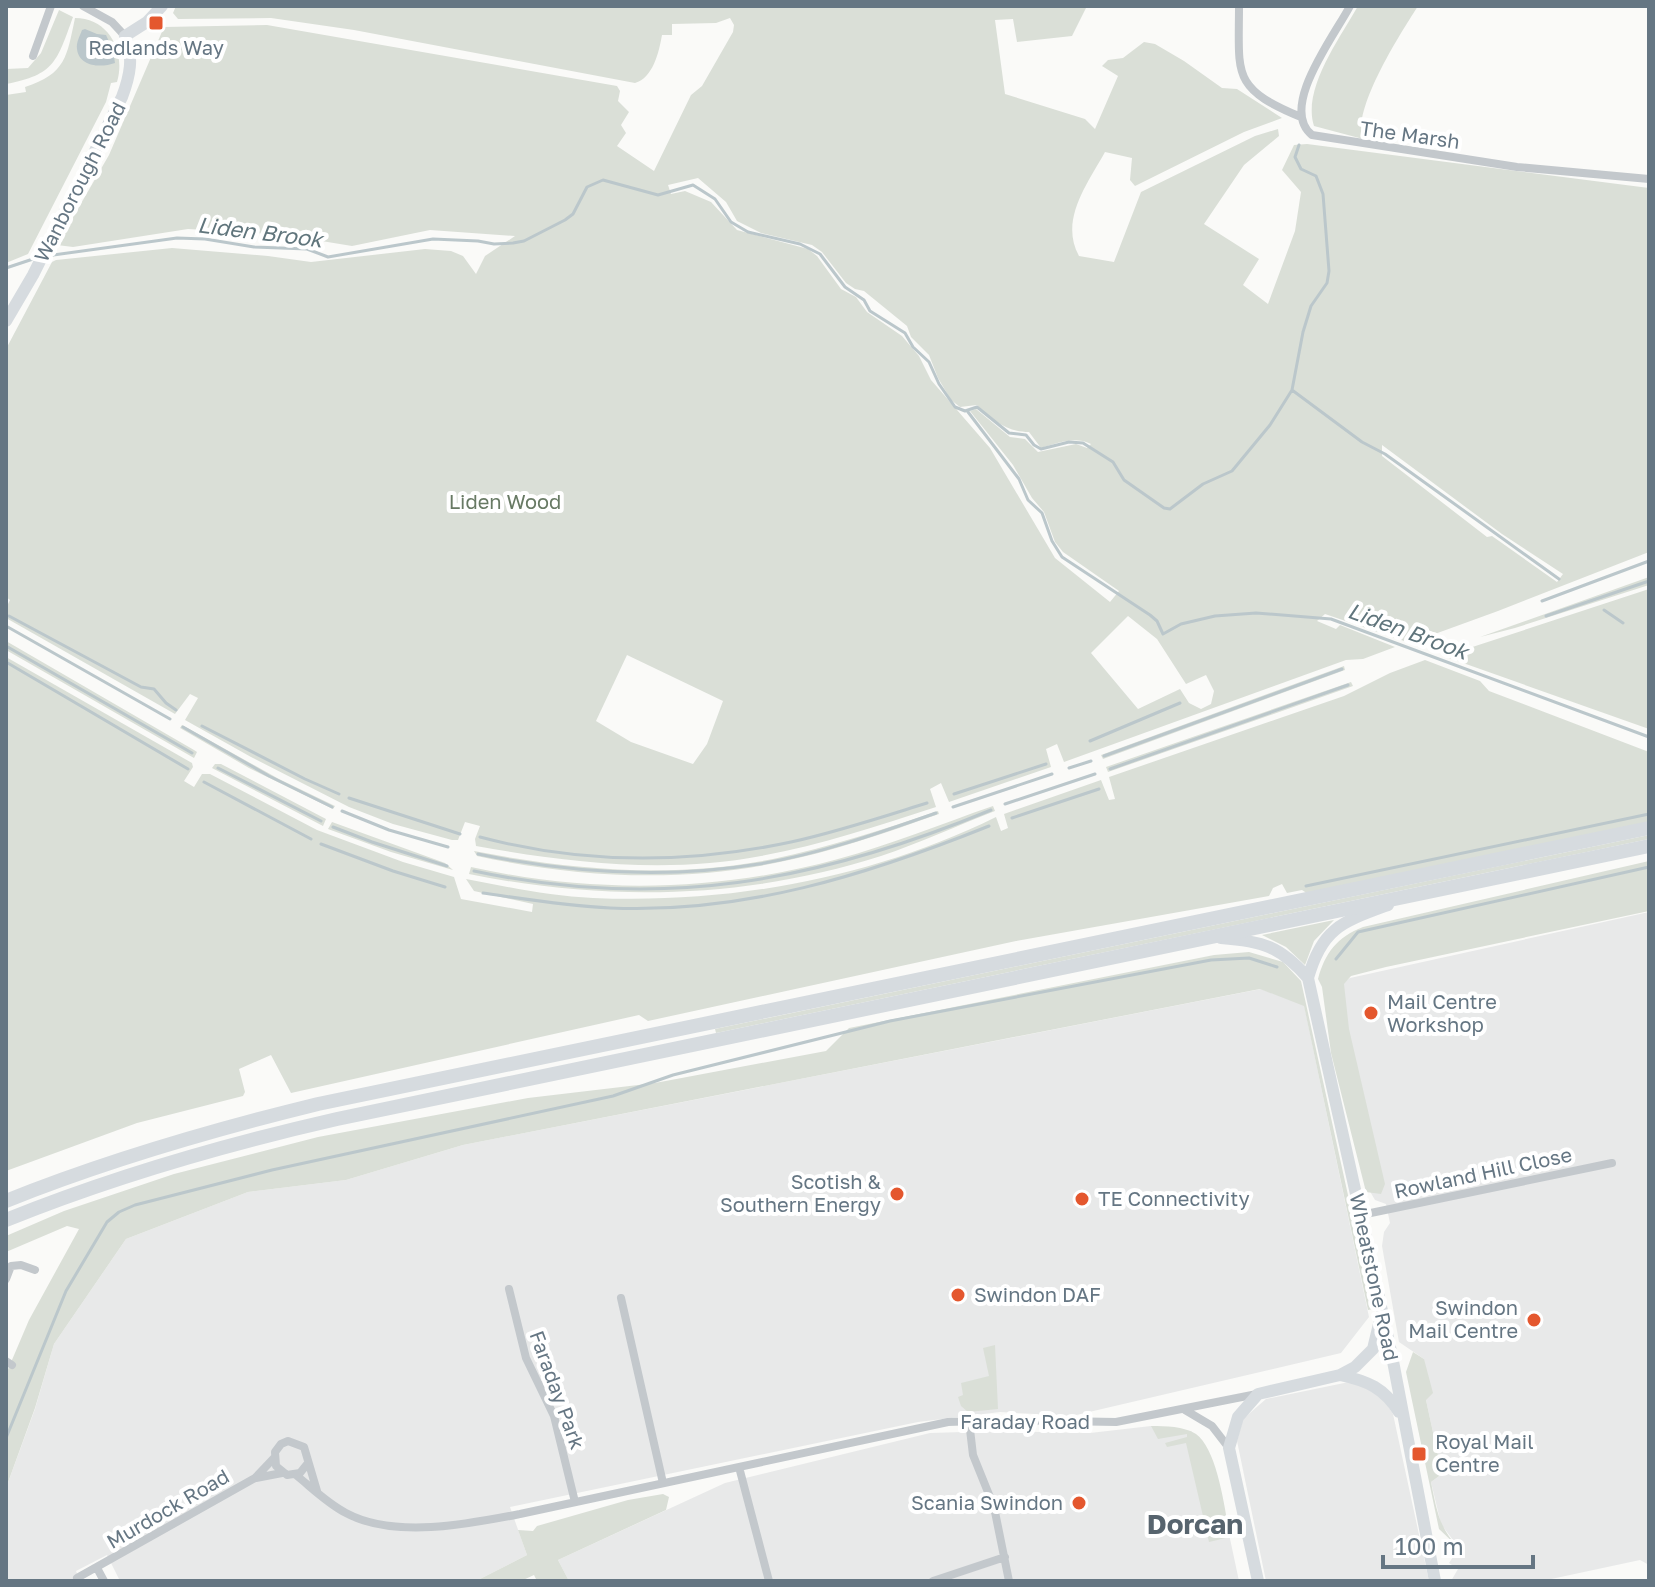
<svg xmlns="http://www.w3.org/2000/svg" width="1655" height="1587" font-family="'Golos Text',sans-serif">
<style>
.built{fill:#e8e9e9}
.green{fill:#dadfd7;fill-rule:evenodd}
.water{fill:#bbc7cb}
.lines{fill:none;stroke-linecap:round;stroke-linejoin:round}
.stream{stroke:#bbc7cb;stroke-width:3}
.street{stroke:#c3c8cc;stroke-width:8}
.secondary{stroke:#d6dbdf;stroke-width:12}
.highway{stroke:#d6dbdf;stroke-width:14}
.poi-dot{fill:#e4572e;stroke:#fff;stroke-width:3}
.labels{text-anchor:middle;stroke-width:8;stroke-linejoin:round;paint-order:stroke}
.poi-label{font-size:20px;fill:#657683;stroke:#fff;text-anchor:start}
.street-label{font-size:20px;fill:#657683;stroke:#fff}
.park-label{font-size:20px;fill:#687a64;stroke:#fff}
.water-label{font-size:22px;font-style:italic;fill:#60757c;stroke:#fff}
.district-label{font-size:28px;font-weight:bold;fill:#57646e;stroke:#fff}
</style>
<rect width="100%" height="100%" fill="#fafaf8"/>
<!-- built -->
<path class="built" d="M1649 912V1565L1640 1560 1542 1581H1451L1458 1569 1449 1563 1459 1548 1441 1524 1431 1482 1442 1474 1426 1400 1424 1359 1399 1342 1382 1246 1384 1232 1390 1223 1386 1204 1375 1200 1368 1188 1324 996 1350 978Z
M1261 989 1304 1005 1369 1317 1341 1353 1072 1416 1000 1412 918 1422 510 1507 527 1555 476 1581H120L107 1555 76 1571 80 1581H6V1488L35 1409 54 1344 126 1239 248 1192 346 1180 463 1145Z
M1349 1382 1379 1392 1393 1414 1429 1581H1266L1237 1441 1243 1419 1266 1399Z
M1151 1426 1191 1431 1206 1447 1219 1487 1239 1581H569L558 1560 725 1483 930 1433 997 1431 1090 1433Z"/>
<!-- green -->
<path class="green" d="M176 6H1087L1072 36 1017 42 1013 19 995 20 1005 94 1085 119 1095 129 1118 76 1102 66 1108 60 1123 58 1144 42 1155 44 1184 61 1222 88 1237 89 1282 118 1244 132 1135 186 1130 180 1132 158 1105 152C1088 183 1059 220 1079 256L1114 262 1141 192 1255 136 1278 129 1279 136 1244 165 1204 224 1259 259 1243 285 1268 304 1295 231 1301 192 1282 170 1294 145 1307 144 1649 188V552L1498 611 1410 643 1325 614 1317 621 1336 629 1340 625 1395 647 1363 659 1346 660 1064 762 1057 744 1046 749 1051 767 949 802 941 783 930 789 936 807C878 826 821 845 761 856 667 874 569 863 476 846L475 839 480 826 465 822 458 840H452L393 824 349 807 251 757 185 720 198 698 190 694 175 714 6 618V608L10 600 6 597V349L52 262 56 260 172 248 268 256 311 262 425 249 451 251 463 256 476 274 485 256 515 236 430 230 352 246 285 235 188 229 73 247 57 245 109 155 164 27 267 25 617 86 620 91 618 101 629 112 621 125 626 133 617 146 654 171 691 95 702 86 733 32 734 25 730 18 716 23 672 24V35H662C659 52 653 78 635 83L354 30 271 18 178 19 173 13ZM698 178 726 202 737 221 761 233 812 245 822 252 846 283 855 289 864 291 907 326 911 337 929 355 938 378 951 400 960 407 977 405C992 420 1007 432 1029 432L1041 448C1059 443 1074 436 1091 444L1087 448 1076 444 1038 452 1025 439 1010 437 976 409 970 411 1013 465 1032 498 1044 512 1055 542 1063 552 1119 591 1110 602 1055 558 990 448 931 380 919 356 902 336 867 312 856 297 841 289 817 256 808 249 737 230 711 202 685 191 671 194 668 185ZM1382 445 1502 534 1563 574 1557 582 1492 536 1487 537 1382 456ZM1128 616 1157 639 1186 684 1206 675 1214 691 1211 704 1201 709 1189 703 1180 689 1138 709 1091 653ZM627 655 723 701 707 744 693 764 631 742 596 721Z
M1358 6H1418C1402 31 1351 110 1363 139L1314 126C1302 89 1340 38 1358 6Z
M59 10 73 17C57 61 55 75 6 84V69L28 68 41 53Z
M75 18C109 18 126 52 117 82L111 83 106 102 28 254 6 263V95L26 92 25 87C66 74 67 56 75 18Z
M1649 577V585L1515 628 1480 637Z
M1649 589V729L1449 658 1451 654Z
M6 641 194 750 197 752 194 758 6 650Z
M6 657 192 763 193 767 184 781 194 787 202 774H210L317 830 403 862 454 877 461 899 532 912 533 904 474 891 466 879C508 887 550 896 593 898 731 904 872 878 996 817L1001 831 1008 828 1004 814 1101 780 1109 800 1115 799 1109 777 1344 696 1390 673 1425 660 1480 681 1489 691 1649 752V823L1308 894 1302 890 1287 893 1282 884 1273 888 1269 896 1016 941 648 1021 639 1015 291 1093 271 1055 239 1069 245 1092 243 1096 137 1123 6 1171Z
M1344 666 1345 670 1103 759 1101 755Z
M1351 682 1353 686 1108 772 1106 767Z
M182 725 279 779 335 806 333 809 249 768 180 728Z
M215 764H221L326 819 323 826 212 768Z
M993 806 995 811C956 826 920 843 881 856 747 899 606 902 469 874L471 867C592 894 718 892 838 859 890 845 941 824 993 806Z
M938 811 939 814C885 833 831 852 775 863 677 883 574 877 477 856L474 851C572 870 675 879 773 859 830 847 884 829 938 811Z
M332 822 445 863 453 870 391 852 328 829Z
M1649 835V839L716 1033 715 1029Z
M1649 861V911L1386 967 1351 976 1344 984 1349 1029 1385 1184 1381 1194 1366 1192 1331 1053 1322 987 1318 979C1325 953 1337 937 1363 927Z
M1334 920 1314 941 1305 965 1286 947 1262 935Z
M1249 952 1283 962 1301 981 1373 1309 1368 1310 1304 1006 1260 989 463 1145 346 1180 248 1192 126 1239 54 1344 35 1408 6 1488V1374L29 1320 79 1229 67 1226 6 1252V1236L64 1211 174 1174 318 1137 528 1098 655 1083 826 1051 849 1028 1214 955Z
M995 1345 998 1409 968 1412 961 1406 958 1397 963 1395 961 1383 989 1376 983 1348Z
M1413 1352 1424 1359 1433 1393 1426 1400 1442 1474 1431 1482C1436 1507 1439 1529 1459 1548L1439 1529 1406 1372Z
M1151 1426C1166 1426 1183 1426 1196 1434 1218 1450 1225 1511 1230 1537L1209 1542 1186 1443 1167 1447 1165 1443 1187 1437V1434L1158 1439Z
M663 1494 669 1497 666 1510 558 1560 569 1581H537L534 1575 521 1581H476L527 1555 518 1530 533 1531 537 1526 628 1500Z"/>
<!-- water -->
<path class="water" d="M85 29 97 34 106 35 113 50 115 63C101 68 79 67 77 49 76 42 80 36 82 30Z"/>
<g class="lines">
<!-- stream -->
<path class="stream" d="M46 256 177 238 205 239 254 247 307 249 328 257 433 239 478 241 494 244 513 243 524 241 565 220 573 214 587 187 603 180 658 195 693 185 715 199 731 222 748 232 800 244 820 254 845 287 864 300 870 311 905 333 913 347 929 362 939 384 955 407 965 411 977 407 1009 433 1026 435 1034 445 1041 449 1069 442 1083 443 1113 462 1124 480 1164 508 1170 509 1203 484 1232 471 1270 425 1292 390 1303 332 1311 306 1327 283 1329 271 1323 194 1316 176 1301 169 1295 157 1299 145
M6 268 39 257
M1292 390 1362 442 1385 454 1559 579
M968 412 1019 479 1028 500 1042 513 1052 541 1062 557 1150 615 1157 621 1163 634 1181 624 1215 616 1256 613 1331 619 1649 737
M1542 601 1649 561
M1604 610 1623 623
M9 616 141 687 154 689 166 703 176 710
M1546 616 1649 581
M6 626 170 719
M6 646 192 753
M6 662 188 769
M202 726 305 779 339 794
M183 727 269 776 332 807
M1090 741 1180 703
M1104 756 1342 669
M218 768 321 821
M1069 768 1091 761
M1110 769 1348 685
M204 782 311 839
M954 794 1046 764
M349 798 460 834
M1005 804 1095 774
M953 807 1052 774
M342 811 389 830 448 847
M1012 818 1099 789
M333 827 372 842 447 866
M480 837C582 864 688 864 791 842 837 832 882 817 927 803
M321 844 393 871 445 887
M478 854C571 873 666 879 759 864 820 854 879 833 936 813
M474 871C661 911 817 882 991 810
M1306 886 1649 814
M483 893C525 899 567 906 610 908 743 914 867 875 989 826
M1336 959 1358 932 1649 867
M6 1438 66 1291 107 1222 119 1212 135 1205 272 1170 613 1096 673 1075 890 1021 1211 960 1249 958 1277 967"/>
<!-- street -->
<path class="street" d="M83 6 112 22 125 36
M1239 6C1239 75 1231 88 1301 117
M1350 6C1335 35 1278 108 1312 135L1517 167 1649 179
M33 56 51 6
M1361 1215 1612 1163
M6 1279 11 1266 21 1265 35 1270
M509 1289 526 1358 554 1416 575 1502
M621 1298 663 1483
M6 1361 12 1365
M1185 1410 1212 1426 1229 1448
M969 1421 973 1455 994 1507 1009 1581
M308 1463 300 1473 287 1475 276 1466 275 1452 281 1444 288 1441 304 1447 317 1491
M739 1467 769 1581
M296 1475C312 1488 328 1504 346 1513 394 1539 469 1524 520 1514L948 1422 1006 1420 1116 1422 1257 1394
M256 1478 282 1473
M97 1568 104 1581
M77 1578 255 1478 274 1458
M933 1581 1005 1557"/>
<!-- secondary -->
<path class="secondary" d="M6 321 33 275 122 97C130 76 134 57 125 36L147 22 162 6
M1221 938C1262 941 1280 946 1308 978L1392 1356 1435 1581
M1308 978C1322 928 1342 922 1388 905
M1340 1375C1368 1381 1384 1388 1399 1412
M1258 1581 1229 1448 1238 1417 1258 1394 1340 1375 1355 1367 1373 1349 1380 1320"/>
<!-- highway -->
<path class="highway" d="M6 1201C108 1160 212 1130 318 1104L1649 828
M6 1220C115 1176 223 1145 337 1119L1649 846"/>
</g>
<!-- markers -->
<g class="poi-dot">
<rect x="148" y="15" width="16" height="16" rx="4"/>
<circle cx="1371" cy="1013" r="8"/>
<circle cx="897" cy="1194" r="8"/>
<circle cx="1082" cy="1199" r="8"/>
<circle cx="958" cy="1295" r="8"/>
<circle cx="1534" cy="1320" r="8"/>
<rect x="1411" y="1446" width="16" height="16" rx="4"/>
<circle cx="1079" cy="1503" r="8"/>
</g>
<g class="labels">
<!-- poi labels -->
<g class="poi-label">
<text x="156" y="55" text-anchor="middle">Redlands Way</text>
<text x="1387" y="1009">Mail Centre<tspan x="1387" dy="23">Workshop</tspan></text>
<text x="881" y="1189" text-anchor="end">Scotish &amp;<tspan x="881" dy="23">Southern Energy</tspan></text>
<text x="1098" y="1206">TE Connectivity</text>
<text x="974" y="1302">Swindon DAF</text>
<text x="1518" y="1315" text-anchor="end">Swindon<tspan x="1518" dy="23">Mail Centre</tspan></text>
<text x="1435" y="1449">Royal Mail<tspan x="1435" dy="23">Centre</tspan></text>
<text x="1063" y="1510" text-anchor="end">Scania Swindon</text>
</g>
<!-- street labels -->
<g class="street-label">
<text transform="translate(1410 135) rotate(8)" y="7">The Marsh</text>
<text transform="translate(80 182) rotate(-63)" y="7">Wanborough Road</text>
<text transform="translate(1483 1173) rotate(-12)" y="7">Rowland Hill Close</text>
<text transform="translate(1374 1277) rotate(78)" y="7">Wheatstone Road</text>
<text transform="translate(557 1390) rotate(70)" y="7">Faraday Park</text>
<text x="1025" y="1429">Faraday Road</text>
<text transform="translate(168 1509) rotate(-30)" y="7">Murdock Road</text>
</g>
<!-- park labels -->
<g class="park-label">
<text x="505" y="509">Liden Wood</text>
</g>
<!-- water labels -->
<g class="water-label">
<text transform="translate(260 232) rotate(7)" y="8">Liden Brook</text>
<text transform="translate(1408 631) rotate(20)" y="8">Liden Brook</text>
</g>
<!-- district labels -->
<g class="district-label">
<text x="1195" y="1534">Dorcan</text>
</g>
</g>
<!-- border -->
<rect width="1655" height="1587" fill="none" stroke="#657683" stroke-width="16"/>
<!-- scale -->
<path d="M1383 1555v12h150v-12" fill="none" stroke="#657683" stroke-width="4"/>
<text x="1395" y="1555" font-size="24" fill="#657683" stroke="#ffffff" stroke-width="6" paint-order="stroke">100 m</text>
</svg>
